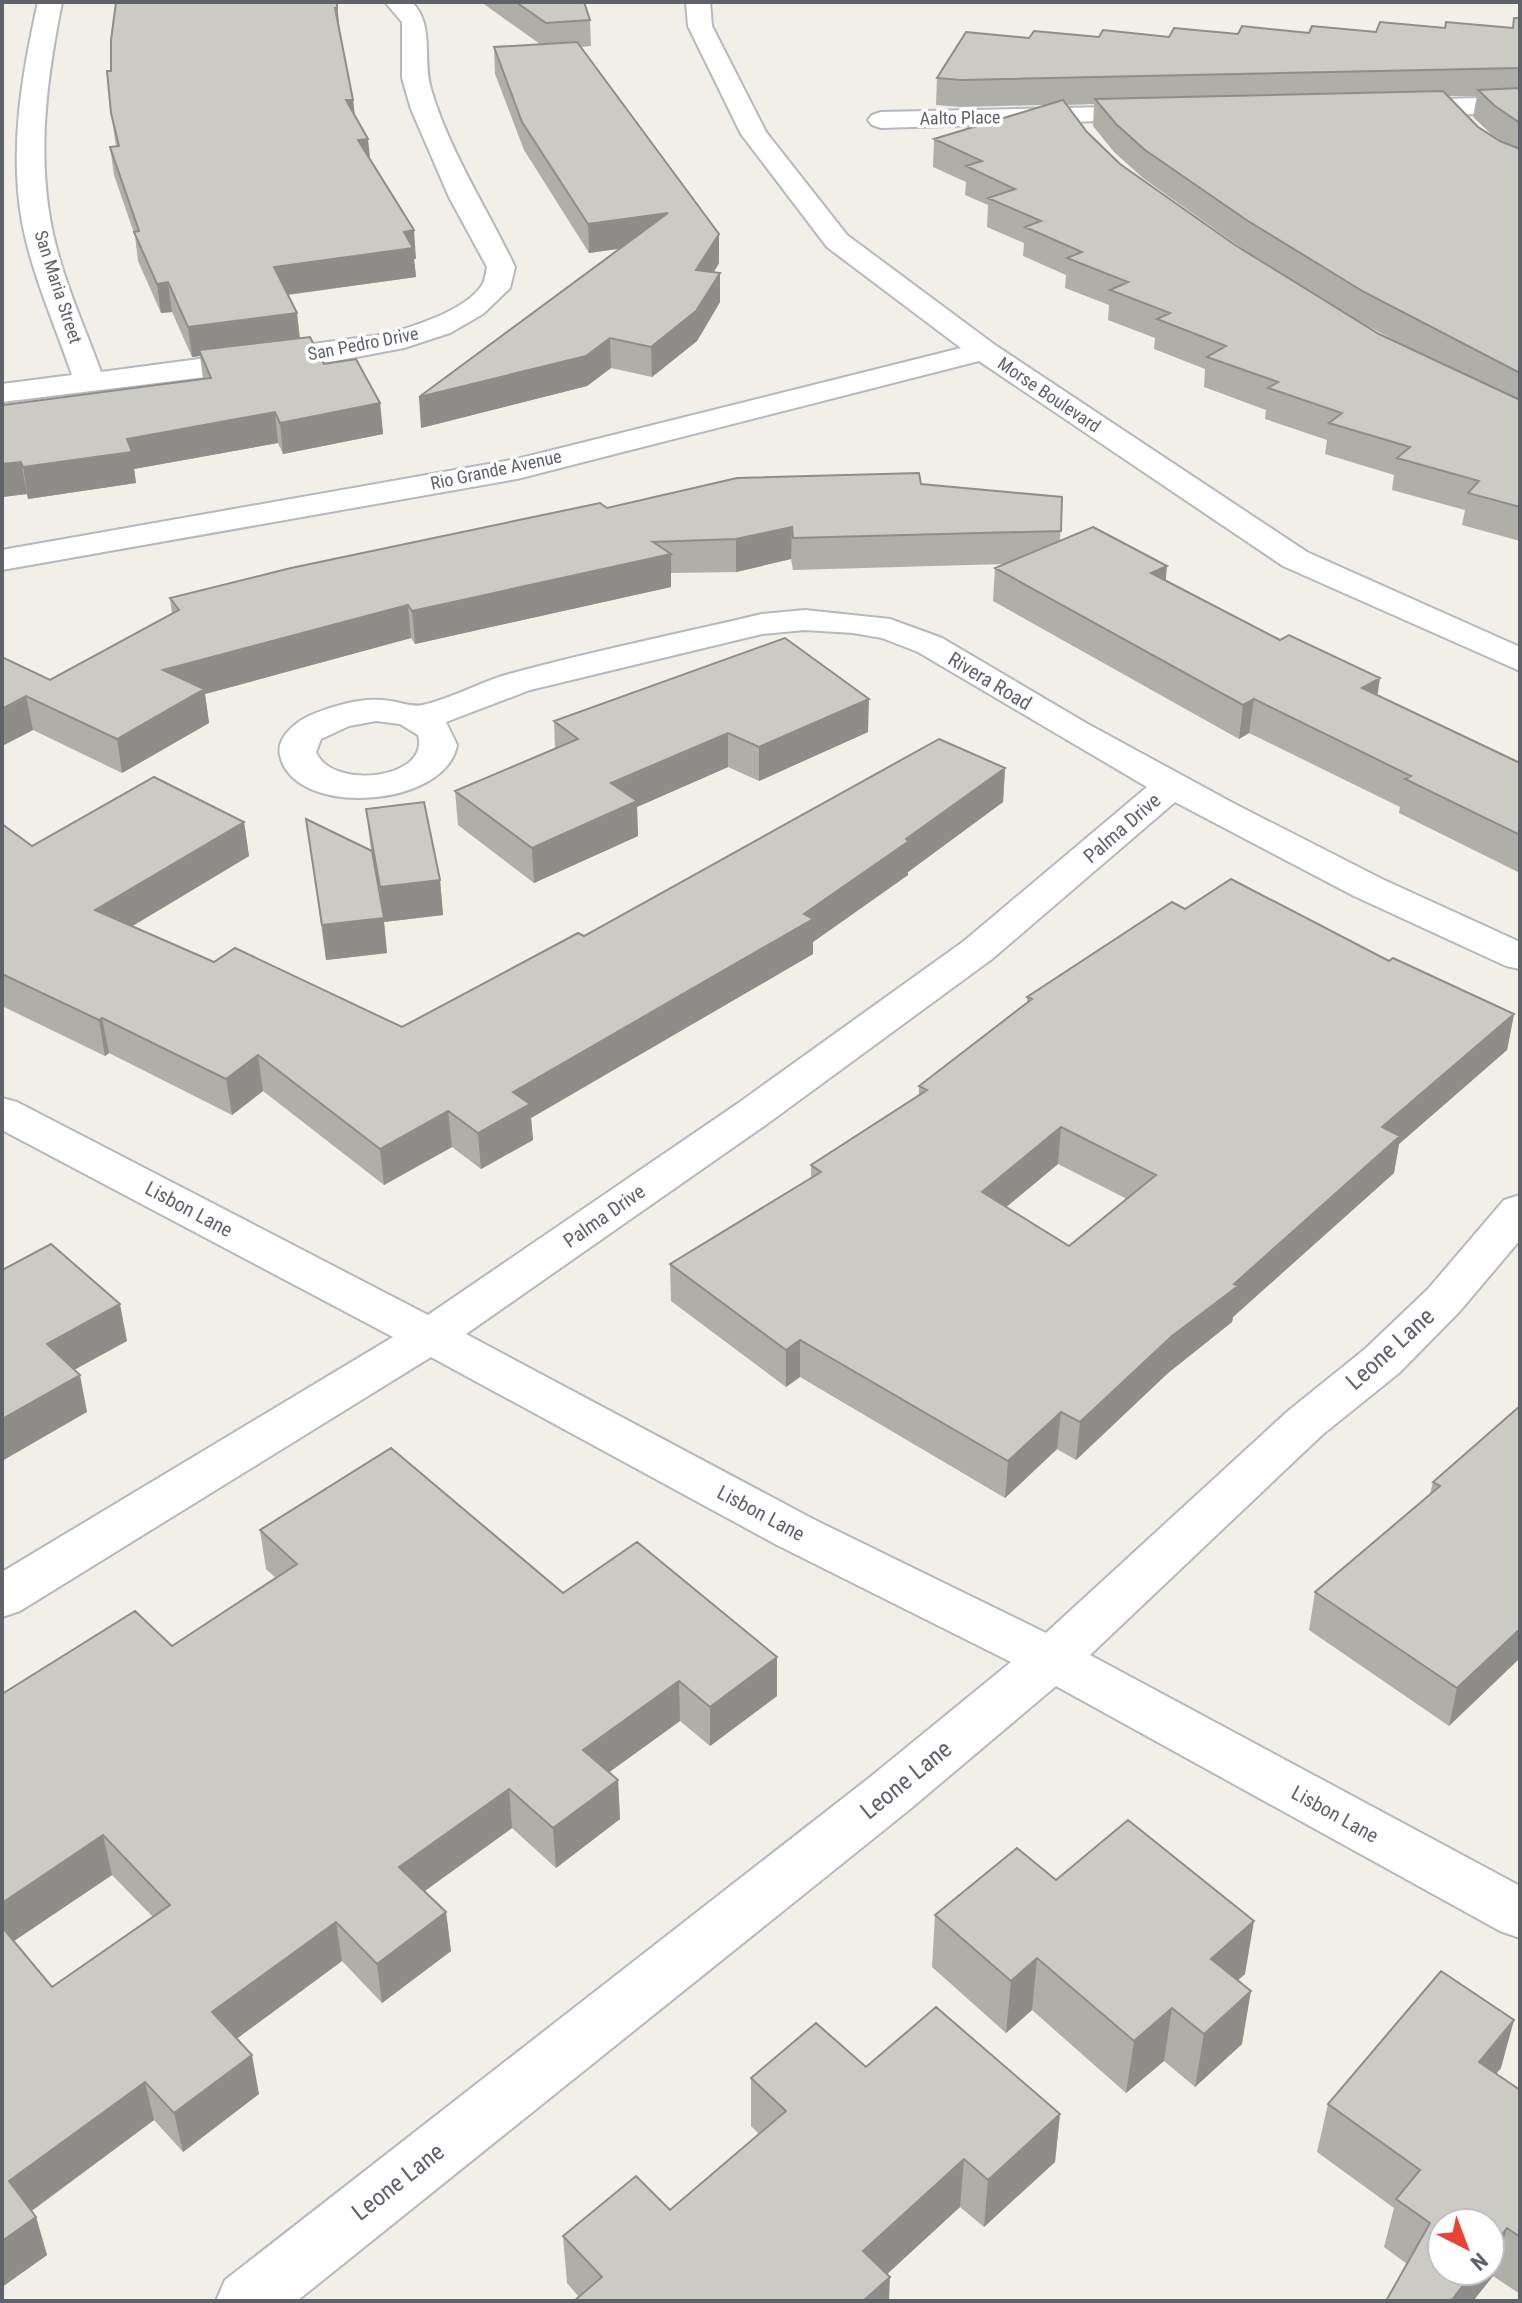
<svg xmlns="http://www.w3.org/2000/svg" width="1522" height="2303" font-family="'Roboto Condensed',sans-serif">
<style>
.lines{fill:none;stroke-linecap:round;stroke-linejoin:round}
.minor-casing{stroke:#b5b8bc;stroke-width:4}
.tertiary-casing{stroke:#b5b8bc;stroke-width:4}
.minor{fill:#fff;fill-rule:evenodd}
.tertiary{fill:#fff;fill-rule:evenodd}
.wall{fill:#afaea9;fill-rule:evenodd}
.shaded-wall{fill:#8f8d8a}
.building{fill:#cccac5;stroke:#8f8d8a;stroke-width:2;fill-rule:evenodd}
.labels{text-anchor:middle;stroke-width:7;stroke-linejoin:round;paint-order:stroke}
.far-street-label{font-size:18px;fill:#5f6368;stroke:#fff}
.street-label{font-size:20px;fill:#5f6368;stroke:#fff}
.near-street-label{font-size:24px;fill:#5f6368;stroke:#fff}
</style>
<rect width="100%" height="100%" fill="#f1efe8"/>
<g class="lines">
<defs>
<path id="minor" d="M38 2H62C45 87 34 172 59 257 70 296 87 333 101 372L388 334C416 325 465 311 482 285 485 281 486 272 487 267L449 197 411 109 402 78V22L385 2H412C435 26 422 59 431 89 450 153 487 208 515 267L510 288 483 314 450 333 404 348 335 361 2 402V384L72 375C55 325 32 275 22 222 9 148 22 74 38 2Z
M1520 97V113L1399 116 1390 113 1386 108 1390 103 1399 100Z
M1154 106 1163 109 1167 114 1163 119 881 128 872 125 868 120 872 115 881 112Z
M805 610 890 619 942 638 1086 723 1233 803 1382 879 1520 942V969L1506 966 1354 896 1175 802 992 959 767 1124 466 1334 813 1519 1046 1633 1288 1411 1365 1349 1428 1289 1504 1200 1520 1195V1240L1460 1311 1399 1373 1322 1435 1090 1655 1520 1886V1938L1500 1931 1056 1686 909 1810 297 2301H216L225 2280 869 1778 1011 1662 777 1545 431 1357 20 1611 2 1617V1572L393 1337 2 1130V1098L17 1102 428 1315 737 1104 964 941 1147 787 918 652 882 638 853 633 805 630 762 634 530 690 446 722 457 745C446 808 293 819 280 755 276 737 297 721 311 715 332 706 360 698 382 700 394 700 412 708 423 705 453 698 480 682 509 674 592 651 678 634 762 614ZM376 721 400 724 418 735C431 779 332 791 316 752L321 739 349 726Z"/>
<path id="tertiary" d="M686 2H710L712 26 766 132 847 235 995 345 1307 552 1520 647V671L1283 566 979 361 517 479 2 570V550L517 459 961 348 827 247 741 134 688 26Z"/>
</defs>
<!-- minor casing -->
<use href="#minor" class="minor-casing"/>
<!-- tertiary casing -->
<use href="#tertiary" class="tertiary-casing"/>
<!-- minor -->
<use href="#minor" class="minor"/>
<!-- tertiary -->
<use href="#tertiary" class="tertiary"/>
</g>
<!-- wall -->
<path class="wall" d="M481 2H584L590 20 591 46 581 47 719 234V263L714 272 720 302 697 341 652 377 611 368 587 386 421 428 620 248 589 253 524 150 495 74 494 47 540 44Z
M1520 18V541L1462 525 1465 510 1392 490 1394 475 1325 454 1327 440 1265 419 1266 410 1204 387 1205 369 1154 349 1155 338 1108 320 1109 305 1065 288 1066 275 1023 256 1024 243 987 227 988 205 965 195 966 182 933 167 934 139 1044 105 960 107 936 105 937 78 1029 38 1169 37 1238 34 1376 32 1445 28H1512ZM1448 96H1477L1473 117 1491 134 1506 144 1478 127ZM1094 104 1093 126 1114 152 1143 178 1244 250 1360 322 1413 350 1379 334 1235 245 1120 164 1087 132 1067 105Z
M340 33 353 100 355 115 370 160 416 259H414L416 277 288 295 297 313 300 338 324 364 380 403 383 434 283 454 278 443 134 469 136 483 28 499 27 494 2 497V401L4 405 203 379 200 356 192 357 172 312 161 313 138 261 135 236 114 175 110 147 116 146 111 113Z
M921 484 1062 497 1060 540 1166 581 1377 695 1520 763V873L1399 813 1400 807 1249 733 1239 739 993 601 995 568 1005 564 793 570 791 559 736 572 671 573V587L415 644 411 638 205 694 209 723 122 773 33 730 2 746V657L50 680 172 614 170 598 607 508Z
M554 721 868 732 759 781 728 767 637 807 638 836 534 883 458 825 455 791 555 749Z
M1005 768 1003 802 908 872V875L813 942V954L531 1118 533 1140 481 1169 452 1147 384 1185 263 1091 232 1115 109 1053 105 1056 2 1006V824L32 846 244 822 249 856 132 926 214 962 402 1027 584 936Z
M366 809 440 880 443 915 384 922 387 953 326 960 306 819 371 851Z
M1185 909 1389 961 1514 1014 1507 1050 1399 1144 1394 1173 1233 1317 1232 1322 1168 1373 1076 1460 1057 1449 1005 1498 800 1377 786 1387 671 1301 670 1264 811 1179V1165L919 1095V1086L1027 1004V997ZM1058 1164 1127 1199 1069 1246 1006 1207Z
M1520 1403V1658L1449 1726 1309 1630 1315 1592 1430 1494 1433 1482 1519 1407Z
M260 1530 563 1593 777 1696 710 1746 680 1721 609 1772 618 1780 620 1819 556 1868 512 1828 424 1891 446 1912 451 1951 382 2003 342 1961 236 2039 259 2094 183 2152 154 2120 32 2211 36 2217 47 2255 2 2287V1694L172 1646 276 1578 266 1569ZM112 1875 153 1917 52 1987 14 1941Z
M1056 1880 1245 1974 1237 1980 1242 2044 1195 2087 1164 2061 1126 2093 1032 2010 1006 2033 932 1967 935 1915Z
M866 2067 1060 2114 1055 2162 984 2227 960 2207 887 2274 579 2297 567 2283 563 2236 670 2210 759 2134 751 2126V2078Z
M1501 2068 1496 2074 1520 2090V2294L1493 2276 1473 2301H1386L1407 2264 1384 2247 1394 2208 1317 2152 1328 2104Z"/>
<!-- shaded-wall -->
<path class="shaded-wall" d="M337 2 340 34 335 8Z
M346 100H353L356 127Z
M368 139 371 167 358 140Z
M668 213V242L589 253 588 224Z
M414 230 416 259H414L416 277 277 296 274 267 404 232Z
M719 234V263L697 299 696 270Z
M720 273V302L697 341 652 377 651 347Z
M168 282 172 312 161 313 157 284Z
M297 313 300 343 199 350 200 356 192 357 188 327Z
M610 338 611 368 587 386 421 428 419 397Z
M380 403 383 434 283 454 280 423Z
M275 412 278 443 134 469 136 483 28 499 23 467 127 439Z
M21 462 27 494 2 497V464Z
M792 527 791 559 736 572V539Z
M671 554V587L415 644 412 611Z
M1167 566 1164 599 1151 573Z
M408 605 411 638 205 694 209 723 122 773 117 739 163 670Z
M1380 678 1375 712 1362 688Z
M26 696 33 730 2 746V709Z
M869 699 868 732 759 781V747Z
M1254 699 1249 733 1239 739 1243 705Z
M728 733V767L637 807 638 836 534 883 532 848 611 783Z
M1005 768 1003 802 908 872V875L813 942V954L531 1118 533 1140 481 1169 478 1133 513 1092 804 914Z
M244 822 249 856 101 945 95 910Z
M440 880 443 915 384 922 387 953 326 960 322 925 383 918 380 887Z
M1514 1014 1507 1050 1399 1144 1394 1173 1233 1317 1232 1322 1168 1373 1076 1460 1080 1422 1172 1336 1234 1284 1382 1127Z
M102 1018 109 1053 105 1056 99 1020Z
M258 1055 263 1091 232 1115 226 1079Z
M448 1111 452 1147 384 1185 380 1149Z
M1061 1127 1058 1164 980 1229 982 1192Z
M120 1304 127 1341 54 1381 47 1344Z
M800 1340V1377L786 1387V1350Z
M80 1375 87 1412 2 1461V1419Z
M1061 1412 1057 1449 1005 1498 1008 1461Z
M1520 1629V1658L1449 1726 1457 1688Z
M777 1657V1696L710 1746V1707Z
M679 1681 680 1721 586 1789 583 1750Z
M618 1780 620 1819 556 1868 553 1828Z
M509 1789 512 1828 404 1906 399 1867Z
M103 1835 112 1875 2 1949V1903Z
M446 1912 451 1951 382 2003 377 1964Z
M1254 1921 1245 1974 1203 2012 1211 1959Z
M336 1922 342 1961 220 2051 212 2012Z
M1037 1958 1032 2010 1006 2033 1011 1981Z
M1251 1991 1242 2044 1195 2087 1204 2034Z
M1172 2008 1164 2061 1126 2093 1134 2041Z
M1514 2020 1501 2068 1466 2110 1479 2062Z
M252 2055 259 2094 183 2152 174 2113Z
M145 2082 154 2120 20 2219 9 2181Z
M1060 2114 1055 2162 984 2227 988 2180Z
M964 2159 960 2207 861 2298 863 2251Z
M36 2217 47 2255 2 2287V2241Z
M1507 2228 1493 2276 1473 2301H1451L1474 2271H1490V2250Z
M890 2277 889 2301H863Z"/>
<!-- building -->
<path class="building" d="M116 2H337V8H335L353 100H346L368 139 358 140 414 230 404 232 413 248 274 267 297 313 188 327 168 282 157 284 134 232 139 231 110 147 119 146 111 113 107 71H111V40Z
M516 2H584L590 20 546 23Z
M1514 18H1520V68L961 80 937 78 966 32 1029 38 1034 31 1099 37 1103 30 1169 37 1174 28 1238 34 1242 26 1309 33 1312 26 1376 32 1380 22 1445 28 1446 22 1513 28Z
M577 42 719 234 696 270 720 273 696 311 651 347 610 338 586 356 419 397 668 213 588 224 522 122 494 47Z
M1520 88V123L1495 106 1478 90Z
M1443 91 1478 127 1500 141 1520 149V373L1364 292 1248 221 1145 150 1116 124 1095 99Z
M1063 100 1087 132 1120 164 1235 245 1379 334 1520 400V507L1468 493 1479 481 1397 458 1410 447 1329 423 1342 413 1268 388 1278 382 1207 357 1226 346 1157 319 1170 313 1110 290 1128 282 1067 258 1082 252 1025 227 1041 221 988 198 1015 189 966 166 982 161 934 139Z
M310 337 324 364 356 359 380 403 280 423 275 412 127 439 132 452 23 467 21 462 2 464V401L4 405 211 378 199 350Z
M919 473 921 484 1062 497 1061 531 793 538 792 527 736 539 653 542 671 554 412 611 408 605 163 670 204 689 117 739 26 696 2 709V657L50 680 179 610 170 598 291 568 600 503 607 508 737 478Z
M1093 527 1167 566 1151 573 1280 640 1289 635 1380 678 1362 688 1520 763V835L1405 779 1411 776 1254 699 1243 705 995 568Z
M785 638 869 699 759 747 728 733 611 783 637 801 532 848 455 791 578 739 554 721Z
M939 739 1005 768 906 839 909 841 804 914 813 919 513 1092 530 1104 478 1133 448 1111 380 1149 258 1055 226 1079 102 1018 99 1020 2 974V824L32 846 154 777 244 822 95 910 214 962 235 948 402 1027 578 933 584 936Z
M424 802 440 880 380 887 366 809Z
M306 819 372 851 384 918 322 925Z
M1231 879 1389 961 1393 958 1514 1014 1382 1127 1400 1136 1234 1284 1238 1286 1172 1336 1080 1422 1061 1412 1008 1461 800 1340 786 1350 670 1264 821 1172 811 1165 927 1090 919 1086 1032 999 1027 997 1172 902 1185 909ZM1061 1127 1156 1175 1069 1246 982 1192Z
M51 1244 120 1304 47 1344 80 1375 2 1419V1270Z
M1520 1406V1629L1457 1688 1315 1592 1440 1486 1433 1482Z
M391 1448 563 1593 637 1542 777 1657 710 1707 679 1681 583 1750 618 1780 553 1828 509 1789 399 1867 446 1912 377 1964 336 1922 212 2012 252 2055 174 2113 145 2082 9 2181 36 2217 2 2241V1927L52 1987 170 1905 103 1835 2 1903V1694L135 1611 172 1646 297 1564 260 1530Z
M1128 1820 1254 1921 1211 1959 1251 1991 1204 2034 1172 2008 1134 2041 1037 1958 1011 1981 935 1915 1017 1848 1056 1880Z
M1441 1971 1514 2020 1479 2062 1520 2090V2237L1507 2228 1490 2250V2223H1442V2271H1474L1451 2301H1386L1430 2223 1396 2199 1420 2170 1328 2104Z
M936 2007 1060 2114 988 2180 964 2159 863 2251 890 2277 863 2301H574L602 2277 563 2236 636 2176 670 2210 786 2111 751 2078 816 2023 866 2067Z"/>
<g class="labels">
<!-- far-street labels -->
<g class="far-street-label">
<text transform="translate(960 118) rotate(-1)" y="6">Aalto Place</text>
<text transform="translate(58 287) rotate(72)" y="6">San Maria Street</text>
<text transform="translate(363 344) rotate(-11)" y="6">San Pedro Drive</text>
<text transform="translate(1049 395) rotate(34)" y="6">Morse Boulevard</text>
<text transform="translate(496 470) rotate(-12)" y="6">Rio Grande Avenue</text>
</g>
<!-- street labels -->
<g class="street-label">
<text transform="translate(990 681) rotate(31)" y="7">Rivera Road</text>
<text transform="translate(1122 828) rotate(-41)" y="7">Palma Drive</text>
<text transform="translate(189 1209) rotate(28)" y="7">Lisbon Lane</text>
<text transform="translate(604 1216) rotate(-35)" y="7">Palma Drive</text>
<text transform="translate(761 1513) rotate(28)" y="7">Lisbon Lane</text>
<text transform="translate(1335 1814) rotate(29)" y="7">Lisbon Lane</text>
</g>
<!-- near-street labels -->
<g class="near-street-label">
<text transform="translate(1390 1349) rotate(-42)" y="8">Leone Lane</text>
<text transform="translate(906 1780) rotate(-39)" y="8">Leone Lane</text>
<text transform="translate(398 2182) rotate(-38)" y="8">Leone Lane</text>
</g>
</g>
<!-- border -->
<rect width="1522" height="2303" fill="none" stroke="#5f6368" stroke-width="8"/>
<!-- north arrow -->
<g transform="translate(1466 2247) rotate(138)"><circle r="38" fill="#ffffff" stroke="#bfc1c3" stroke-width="2"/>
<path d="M0-6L14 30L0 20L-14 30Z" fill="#ea4335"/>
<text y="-12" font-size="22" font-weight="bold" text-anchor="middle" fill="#5f6368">N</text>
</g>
</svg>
